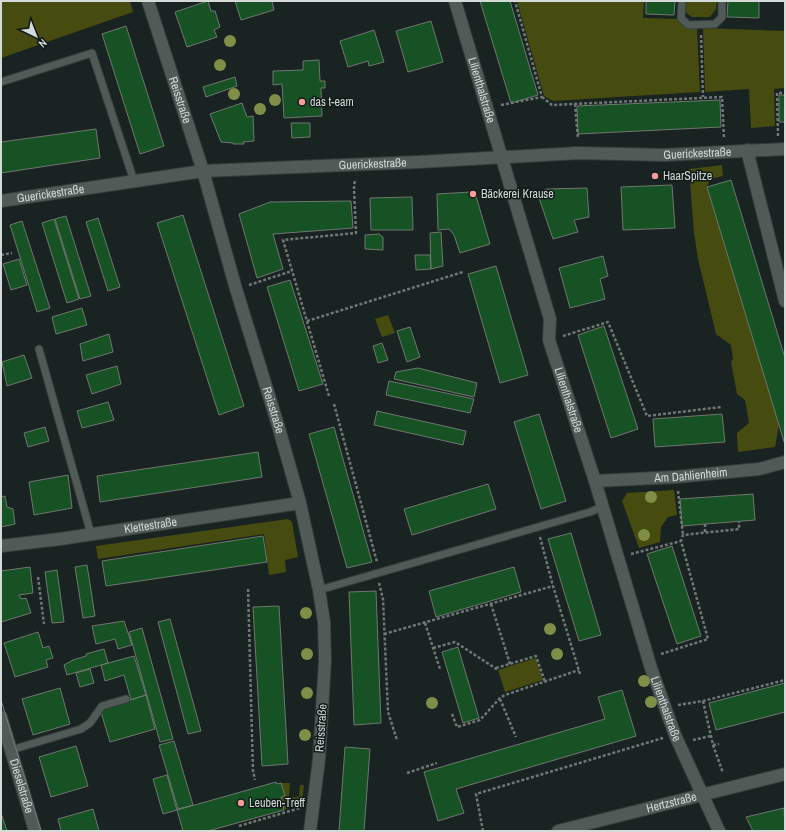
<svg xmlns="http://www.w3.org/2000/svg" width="786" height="832" font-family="'Archivo Narrow',sans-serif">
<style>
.green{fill:#464c0f}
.building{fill:#165223;stroke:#6f7770}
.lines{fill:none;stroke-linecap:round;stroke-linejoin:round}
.service-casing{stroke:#363d3b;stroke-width:9}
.minor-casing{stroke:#363d3b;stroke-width:14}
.path{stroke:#6f7876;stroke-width:2.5;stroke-dasharray:3 2;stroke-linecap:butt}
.service{stroke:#505b58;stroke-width:7}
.minor{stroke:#505b58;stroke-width:12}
.tram{stroke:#767e7c;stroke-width:1}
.tree{fill:#808e47}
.poi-dot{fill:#f59b9a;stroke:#101917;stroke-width:1.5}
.labels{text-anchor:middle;stroke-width:3;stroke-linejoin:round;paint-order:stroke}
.street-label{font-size:12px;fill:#d3dad8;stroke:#101917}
.poi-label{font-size:12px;fill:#d3dad8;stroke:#101917;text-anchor:start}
</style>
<rect width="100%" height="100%" fill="#192321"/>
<!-- green -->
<path class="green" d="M1 1H130L133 12 1 58Z
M517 1H644L643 18 677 19 687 29 697 28 700 92 553 101 544 96Z
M686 1H717L716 9 710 17H692L685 12Z
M703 28 785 31V88L774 89 775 126 751 128 749 89 705 92Z
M722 165 723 176 710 179 707 187 779 425 775 447 738 452 737 433 749 423 745 400 737 394 731 362 733 359 731 345 716 334 698 259 694 233 689 169Z
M388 315 395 333 382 337 375 319Z
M674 490 677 515 668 517 661 527 660 542 639 548 622 501 627 493Z
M288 519 292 522 298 557 285 560 286 572 269 575 264 534 98 559 96 546Z
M536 658 543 680 505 692 498 670Z
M281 783H290L289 797H299L300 785H304L302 803 284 810 281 797 285 796Z"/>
<!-- building -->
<path class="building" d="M208 1 211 11H215L220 27 214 30 217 37 187 47 175 12Z
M235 1H272L274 10 241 20Z
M480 1H510L538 95 511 103Z
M646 1H675L674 15 646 14Z
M728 1H759V18L727 17Z
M431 21 443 62 408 72 396 31Z
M126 26 164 146 140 154 102 34Z
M374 30 384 62 369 66 368 61 348 67 340 41Z
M319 60 320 81H325V88H321L322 116 284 118 282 84 273 85V71L303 70V61Z
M235 77 237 86 206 97 203 87Z
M779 95H785V122H779Z
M720 100 721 127 578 134 577 106Z
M242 103 247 117 253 116 254 141 243 142 244 144H233V143L221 142 210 114Z
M291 123H310V137L292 138Z
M96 129 100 158 1 173V142Z
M731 180 785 358V445L707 187Z
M672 185 675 228 623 230 621 187Z
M587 188 589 217 574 220 578 232 553 239 539 198 540 192 547 189Z
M471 192 476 196 490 244 460 253 454 235 449 229 438 230 437 194Z
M412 197 413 230H371L370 198Z
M351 201 353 228 273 234 283 269 257 278 239 214 270 202Z
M183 215 244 406 219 415 157 223Z
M66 216 91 296 80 299 55 219Z
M98 218 120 287 108 291 86 222Z
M54 219 79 299 67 303 42 223Z
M22 221 50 308 37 312 10 225Z
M441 232 443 266 431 269 430 233Z
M379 234 383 237V250L365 249V235Z
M415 255H430L431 269 416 270Z
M603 256 608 276 600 279 605 299 570 308 559 268Z
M19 259 27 285 11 290 3 264Z
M496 266 528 375 500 383 468 274Z
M290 280 323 384 299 391 267 287Z
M82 308 87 325 56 334 52 317Z
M604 326 638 429 611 438 578 335Z
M410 327 420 357 407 362 397 331Z
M109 334 113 352 83 361 80 344Z
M382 343 388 360 378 363 373 346Z
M24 355 32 378 7 386 2 362Z
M117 366 121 384 92 394 86 375Z
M418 368 477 383 474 397 394 379 396 372Z
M389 381 474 399 470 413 386 395Z
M108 402 114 420 82 428 77 411Z
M377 411 466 431 463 445 374 425Z
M539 414 566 501 541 509 514 422Z
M722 414 725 442 655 447 653 419Z
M45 427 49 441 28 447 24 433Z
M334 427 372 562 347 568 309 434Z
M258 452 262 477 100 502 97 476Z
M68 475 72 508 34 515 29 482Z
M488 484 496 509 412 535 404 509Z
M753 494 755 520 682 526 680 499Z
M5 496 7 507 13 509 15 524 1 527V497Z
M571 533 601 635 579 641 548 539Z
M263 536 267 562 106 586 102 561Z
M672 546 701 636 677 644 647 554Z
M87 565 95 616 83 618 75 567Z
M30 567 33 593 19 595 21 599 26 598 31 613 1 622V571Z
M514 567 521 592 436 617 429 591Z
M57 570 64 622 52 623 45 572Z
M376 591 381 723 354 725 349 592Z
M279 606 288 764 262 766 253 607Z
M170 619 201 731 188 734 158 622Z
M124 621 132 645 118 649 115 639 96 644 92 626Z
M142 628 173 739 160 742 129 632Z
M38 632 43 648 49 646 53 658 46 660 48 667 15 677 4 643Z
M458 647 479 718 463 723 442 652Z
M104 649 108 663 67 675 64 665 73 660 86 656V654Z
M134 656 146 695 131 700 124 675 105 681 101 665Z
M90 669 94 683 80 687 76 673Z
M785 683V712L716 730 709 703Z
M60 688 70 724 33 735 22 699Z
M622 690 636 736 456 789 464 813 438 821 424 772 605 719 598 697Z
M146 695 155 729 110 742 100 709Z
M174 741 193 805 178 809 159 745Z
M76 746 88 786 51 797 39 757Z
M345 747 370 749 364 831H339Z
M167 775 177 810 163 814 153 779Z
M276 782 277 784 281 783 285 796 281 797 284 810 208 831H183L177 810Z
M784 808 785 831H753L746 817Z
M93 809 99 831H61L58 819Z
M1 813 7 831H1Z"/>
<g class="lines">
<defs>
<path id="service" d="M682 1 681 18 688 25 715 24 722 17V1
M1 82 92 53 134 181
M39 349 91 534
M319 590 590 512 602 507
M11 750 81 729 90 723 102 706 126 699"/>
<g id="minor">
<path id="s1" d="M148 1 203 171 236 289 278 425 300 503 319 590 324 622 325 661 319 759 310 831"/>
<path id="s2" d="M455 1 550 319 549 340 595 481 651 668 675 735 719 831"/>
<path d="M747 150 785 301"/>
<path id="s3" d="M1 201 203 171 418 162 579 153 664 155 785 149"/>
<path id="s4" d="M595 481 676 477 759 469 785 462"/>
<path id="s5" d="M1 546 60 539 300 503"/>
<path id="s6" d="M1 717 35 831"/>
<path id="s7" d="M558 831 785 774"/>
</g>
</defs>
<!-- service casing -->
<use href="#service" class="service-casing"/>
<!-- minor casing -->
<use href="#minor" class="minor-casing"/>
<!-- path -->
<path class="path" d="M701 35 703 97
M542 97 552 105 722 97 724 139
M575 104 578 139
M501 105 542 97 515 1
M778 136 777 93H785
M1 255 12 253
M249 285 292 271
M307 321 463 272
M563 336 608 322 647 416 721 407
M329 396 283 240 356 233 354 188 355 179
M334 404 377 562
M678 491 683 535
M705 532V524
M540 537 553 586 580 674
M631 554 681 541
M38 577 44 624
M379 583 383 599 388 712 397 740
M248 589 253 771 255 780
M491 604 510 664
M425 623 440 669
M384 634 553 586
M433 648 455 642 498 670
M661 654 708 639 681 541 683 535 739 529V522
M496 668 536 656 545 682
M500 699 516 737
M703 701 713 745 723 773
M678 705 703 701 785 680
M452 714 457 727 480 720 500 698 505 695 579 670
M693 740 711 736
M713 745 719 744
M407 773 437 763
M239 826 300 808
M483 831 476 794 663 738"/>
<!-- service -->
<use href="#service" class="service"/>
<!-- minor -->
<use href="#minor" class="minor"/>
<!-- tram -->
<path class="tram" d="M1 700 41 831"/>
</g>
<!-- trees -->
<g class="tree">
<circle cx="230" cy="41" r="6"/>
<circle cx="220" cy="65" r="6"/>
<circle cx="234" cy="94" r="6"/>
<circle cx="275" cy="100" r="6"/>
<circle cx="260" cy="109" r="6"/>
<circle cx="651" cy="497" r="6"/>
<circle cx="644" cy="535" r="6"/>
<circle cx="306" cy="613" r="6"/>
<circle cx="550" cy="629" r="6"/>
<circle cx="307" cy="654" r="6"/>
<circle cx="557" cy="654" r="6"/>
<circle cx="644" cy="681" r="6"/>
<circle cx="307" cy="693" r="6"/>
<circle cx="651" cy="702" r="6"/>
<circle cx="432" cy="703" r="6"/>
<circle cx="305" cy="735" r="6"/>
</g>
<!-- markers -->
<g class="poi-dot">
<circle cx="302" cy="102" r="4"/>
<circle cx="655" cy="176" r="4"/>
<circle cx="473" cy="194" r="4"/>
<circle cx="241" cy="803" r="4"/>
</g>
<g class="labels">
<!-- street labels -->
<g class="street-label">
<text dy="4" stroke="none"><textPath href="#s2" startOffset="93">Lilienthalstraße</textPath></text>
<text dy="4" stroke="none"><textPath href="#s1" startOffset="104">Reisstraße</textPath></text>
<text dy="4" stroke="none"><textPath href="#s3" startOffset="699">Guerickestraße</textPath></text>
<text dy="4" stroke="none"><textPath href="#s3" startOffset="374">Guerickestraße</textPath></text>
<text dy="4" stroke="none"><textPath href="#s3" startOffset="50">Guerickestraße</textPath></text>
<text dy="4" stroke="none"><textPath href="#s2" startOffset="416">Lilienthalstraße</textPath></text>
<text dy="4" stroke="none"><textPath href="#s1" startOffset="428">Reisstraße</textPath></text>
<text dy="4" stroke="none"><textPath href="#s4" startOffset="96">Am Dahlienheim</textPath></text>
<text dy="4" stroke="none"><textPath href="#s5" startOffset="151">Klettestraße</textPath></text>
<text dy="4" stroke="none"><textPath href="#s2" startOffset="740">Lilienthalstraße</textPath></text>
<text transform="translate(321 728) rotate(-86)" y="4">Reisstraße</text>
<text dy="4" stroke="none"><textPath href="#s6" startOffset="72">Dieselstraße</textPath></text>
<text dy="4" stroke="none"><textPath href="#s7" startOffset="117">Hertzstraße</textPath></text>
</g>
<!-- poi labels -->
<g class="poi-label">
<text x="310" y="106">das t-eam</text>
<text x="663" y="180">HaarSpitze</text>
<text x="481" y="198">Bäckerei Krause</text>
<text x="249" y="807">Leuben-Treff</text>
</g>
</g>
<!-- border -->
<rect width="786" height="832" fill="none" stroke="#d3dad8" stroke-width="4"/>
<!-- north arrow -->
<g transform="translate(36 36) rotate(137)" stroke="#101917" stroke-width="3" paint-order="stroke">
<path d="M0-3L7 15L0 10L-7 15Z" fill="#d3dad8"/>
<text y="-6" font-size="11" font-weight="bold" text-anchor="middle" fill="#d3dad8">N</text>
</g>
</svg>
